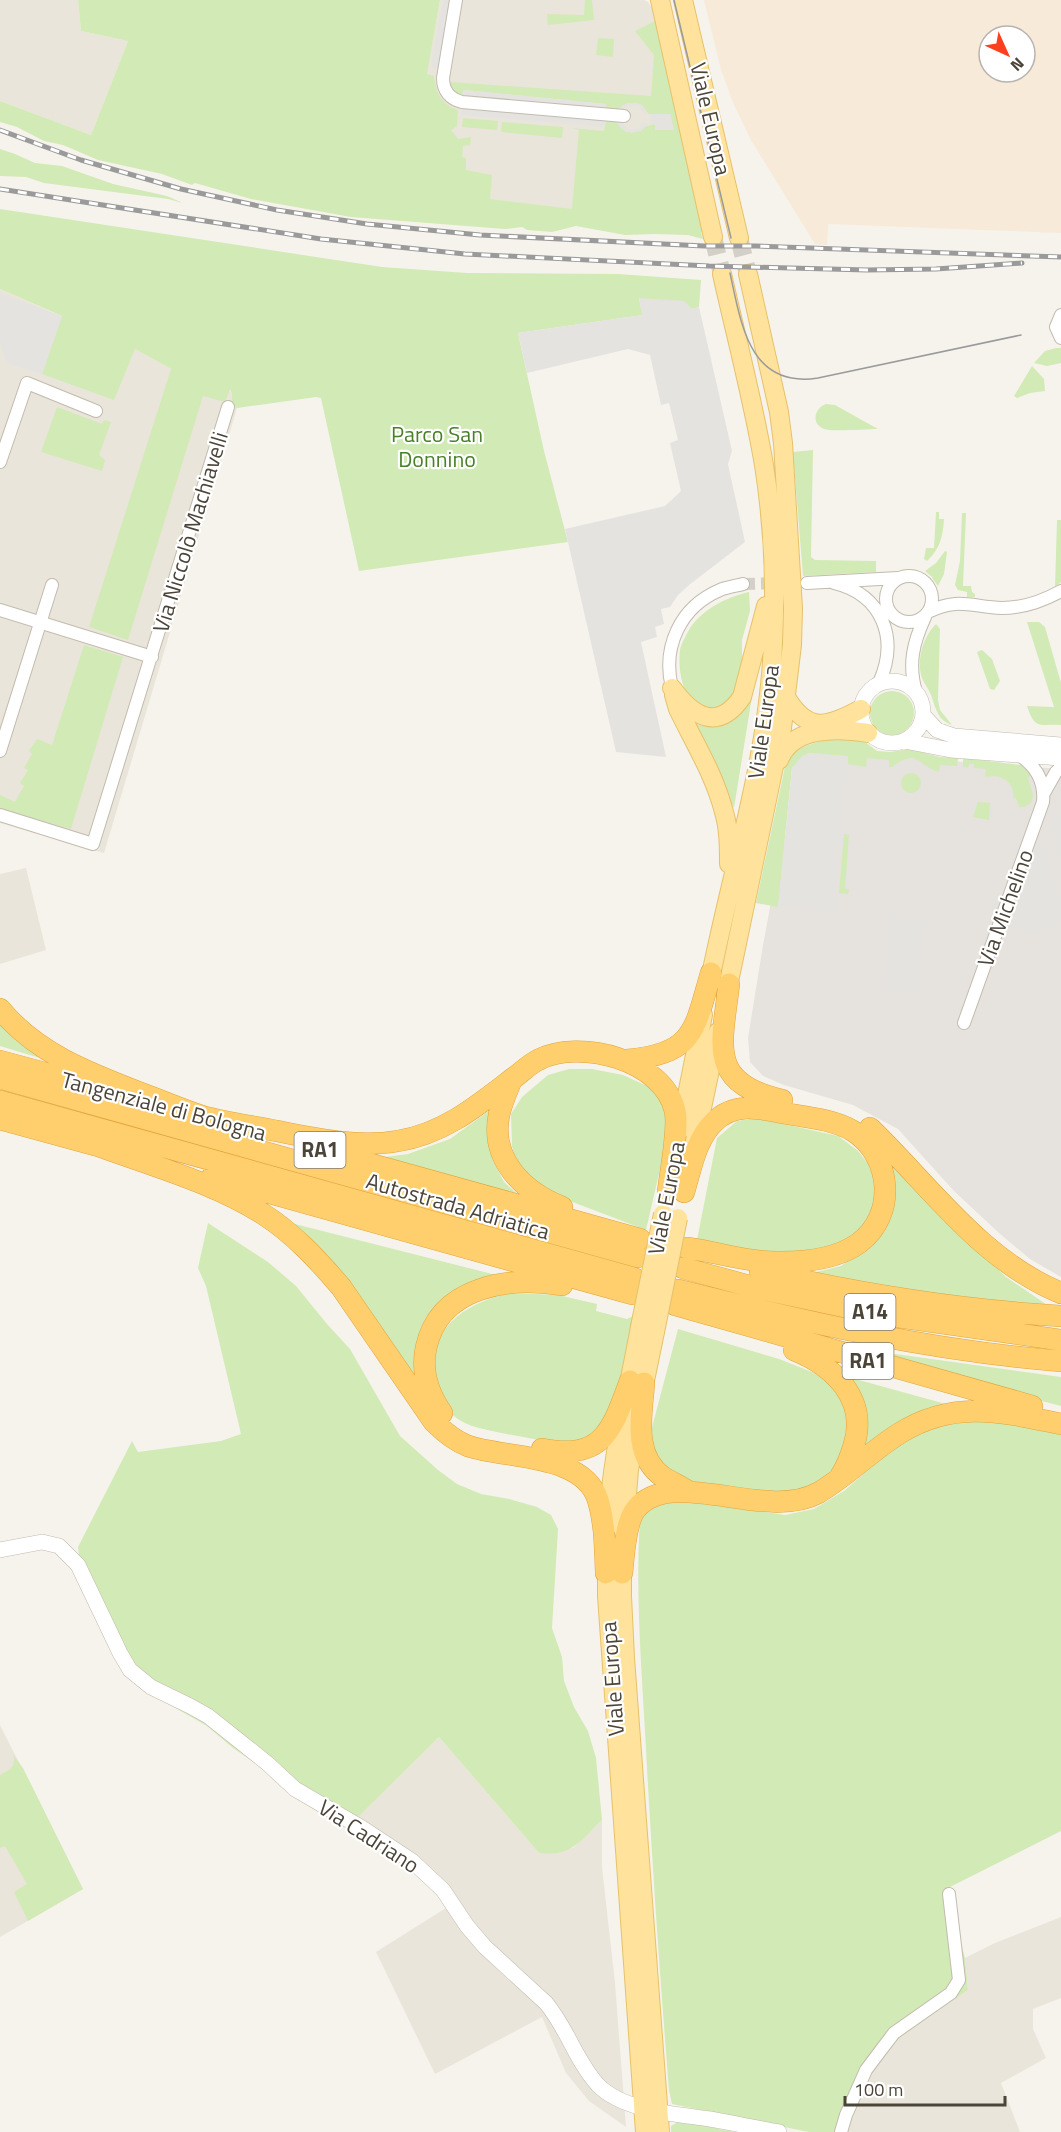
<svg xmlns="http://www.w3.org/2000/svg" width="1061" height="2132" font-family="'Titillium Web',sans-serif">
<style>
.residential{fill:#eae5da}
.commercial{fill:#f7ead8;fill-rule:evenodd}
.industrial{fill:#e6e2dd}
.green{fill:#d2eab5}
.parking{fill:#e5e3e0}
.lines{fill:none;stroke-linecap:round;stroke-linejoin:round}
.minor-tunnel{stroke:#d4d0c8;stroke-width:12;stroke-dasharray:12 6;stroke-linecap:butt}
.primary-tunnel{stroke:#d4d0c8;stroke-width:18;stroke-dasharray:18 9;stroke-linecap:butt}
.minor-casing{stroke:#c2bbae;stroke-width:14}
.tertiary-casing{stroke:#c2bbae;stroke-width:16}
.primary-casing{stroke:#e6c16a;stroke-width:20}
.motorway-casing{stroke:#e0a43c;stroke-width:22}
.minor{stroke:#fff;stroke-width:12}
.tertiary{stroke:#fff;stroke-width:15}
.primary{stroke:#ffe39c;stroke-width:18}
.motorway{stroke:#ffcf6e;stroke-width:21}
.tram{stroke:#9a9a9a;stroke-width:1.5}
.rail-casing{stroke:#9a9a9a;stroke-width:5}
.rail{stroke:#fff;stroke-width:3;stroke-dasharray:9;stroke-linecap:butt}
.primary-bridge-casing{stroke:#e6c16a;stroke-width:20;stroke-linecap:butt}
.primary-bridge{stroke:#ffe39c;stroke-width:18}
.labels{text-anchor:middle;stroke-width:4.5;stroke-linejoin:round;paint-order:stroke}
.shield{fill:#fff;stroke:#817c74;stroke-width:1.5}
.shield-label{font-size:21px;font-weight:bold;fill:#4b4439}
.street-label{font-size:22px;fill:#4b4439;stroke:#fff}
.park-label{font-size:22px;fill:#4a7f2a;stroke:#fff}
</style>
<rect width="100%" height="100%" fill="#f6f3ec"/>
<!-- residential -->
<path class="residential" d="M0 0H78L81 31 128 41 91 135 0 101Z
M440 0H644L648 2 656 15 703 223 459 208 421 105Z
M0 289 135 349 171 369 229 388 232 394 231 406 237 408 104 853 0 823Z
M26 868 46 950 0 964V874Z
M0 1725 83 1889 0 1937Z
M439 1737 539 1853 573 1848 602 1820V1867L615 1983 626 2127 589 2101 566 2073 542 2017 435 2074 376 1952 446 1908 432 1881 350 1825Z
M1061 1917V1998L1033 2009V2029L1046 2058 1001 2083 1020 2132H836L879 2059 902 2036 968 1990 965 1958 995 1943Z"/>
<!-- commercial -->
<path class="commercial" d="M704 0H1061V233L828 224 827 245 815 244 751 140 734 105 721 70ZM989 36H1025V72H989Z"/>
<!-- industrial -->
<path class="industrial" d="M815 745 908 758 1061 769V1277L1030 1259 999 1233 954 1191 898 1129 853 1105 784 1085 763 1076 750 1062 748 1038 763 945 779 859Z"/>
<!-- green -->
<path class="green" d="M78 0H440L427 74 434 76C436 93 441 104 458 110L457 126 451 130 458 139 471 137 470 145 463 146 462 157 466 158V170L492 175 490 199 572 209 579 130 572 128 604 131 606 120 615 121 626 132 655 124V130H674L670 114H649L637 103 617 109 606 108 605 104 464 90 463 97 453 93 450 82 651 96 654 55 635 31 655 21 703 229 701 233 703 239 688 235 654 234 625 235 576 226 552 232 527 230 522 227 505 229 351 217 251 199 195 183 192 185 162 174 98 160 63 145 44 141 17 127 0 122V101L91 135 128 41 81 31Z
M585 0H592L594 20 548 25 547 14 584 15Z
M598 38 614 39 613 57 596 55Z
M463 118 498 121 497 130 462 127Z
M502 122 563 127 562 138 501 132Z
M0 149 15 154 35 163 62 166 113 184 167 196 183 203 168 199 44 183 26 177 0 176Z
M0 209 382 267 467 273 618 274 701 280 699 307 692 309 639 299 643 315 518 333 544 451 568 542 359 571 321 398 316 397 237 408 231 406 232 394 230 389 225 402 203 396 128 640 89 627 171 369 135 349 114 400 42 374 62 316 0 289Z
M1056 348H1061V363L1047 366 1034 363 1045 351Z
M1032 366 1044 379 1045 391 1030 393 1017 398 1014 396Z
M826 404 835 405 878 429C867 429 831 432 824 429 810 423 815 408 826 404Z
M57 407 102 424 104 420 111 422 99 455 105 460 102 471 41 452Z
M813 450 811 557 815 560 876 561V572L803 576 793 452Z
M936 512H939V519H944C943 536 940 549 927 561L924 559 926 548H934Z
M962 513H966L963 586H971L972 592 975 594V597H967V592L958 590 955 585 960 561Z
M1057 520H1061V582L1055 588Z
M945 551 947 552 944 574 938 586 932 578 933 576 932 577 925 571 936 563Z
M749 592 750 611 742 640V670L735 696 717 709C711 708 703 708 698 705 681 697 678 666 680 650 681 643 687 634 690 628 703 609 727 597 749 592Z
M1027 622H1039L1045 627 1061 683V725C1039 724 1035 730 1027 706L1054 707Z
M936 624 940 629 938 700 940 710 952 725C937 720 936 708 931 695 929 689 924 684 922 678 916 660 923 637 936 624Z
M84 645 123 657 71 829 0 809V795L15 802 24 786 20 783 28 770 24 768 32 754 29 751 37 739 52 745Z
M982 650 992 659 1000 681 994 690 990 689 977 652Z
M755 678 734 808 694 720 706 723Z
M870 713a22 22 0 1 1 44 0a22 22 0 1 1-44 0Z
M841 738 861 739 877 751 890 752 909 749 940 757 958 758 957 766 940 765 939 772C919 767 918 747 892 767H889V760L867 758 866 767 848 764V756L809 753 792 768 778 907 756 903 786 762C798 744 820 741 841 738Z
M963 758 1021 765 1031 775 1028 778 1033 795 1031 803 1024 807H1019L1016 798H1013C1015 780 1000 774 985 777L986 769 974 768V764H969L968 768 963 767Z
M901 783a10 10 0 1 1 20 0a10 10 0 1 1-20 0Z
M978 802 990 803 989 820 973 817Z
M844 834 849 835 845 889H849L848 894 839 893Z
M0 1020 43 1059 0 1046Z
M569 1069H592L623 1075 647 1086 662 1101 670 1126 646 1230 541 1190 518 1169 512 1146 511 1114 522 1097 548 1075Z
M490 1110 493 1161 504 1182 525 1201 369 1159 408 1154 450 1139Z
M756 1118 838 1136 857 1150 872 1168 876 1202 858 1235 833 1249 753 1255 697 1240 717 1138 737 1121Z
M888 1160 933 1208 1006 1277 1053 1309 1009 1306 808 1274 841 1266 885 1231 895 1201Z
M283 1221 504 1277C477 1287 427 1297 421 1330 418 1347 419 1365 418 1382Z
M208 1223 268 1262 296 1286 327 1324 350 1349 400 1436 438 1470 457 1484 481 1494 509 1499 537 1507 551 1515 558 1529 552 1628 562 1657 564 1681 574 1707 588 1731 596 1758 602 1820C580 1841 572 1857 539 1853L439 1737 350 1825 315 1810 293 1796 267 1771 233 1748 207 1726 137 1686 123 1671 81 1571 78 1547 132 1441 138 1452 221 1441 241 1434 206 1286 198 1268Z
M510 1293 558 1295 597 1304 596 1311 627 1319 635 1315C629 1345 623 1401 605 1425 597 1434 583 1444 571 1445 563 1446 552 1442 544 1441 520 1436 495 1433 472 1426 466 1424 457 1419 453 1415 444 1407 439 1393 437 1382 425 1328 464 1304 510 1293Z
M678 1329 779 1359 812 1372 828 1382 844 1402 851 1435 837 1470 798 1494 688 1483 668 1474 650 1453 651 1431Z
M881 1352 1061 1377V1406L977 1384Z
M848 1377 953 1406 859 1458Z
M999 1420 1061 1433V1831L946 1889 965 1958 968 1990 902 2036 879 2059 836 2132H809L672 2104 669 2090C660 1977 652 1863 646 1749 642 1672 635 1595 640 1517L657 1504 676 1499 785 1515 814 1509 844 1491 905 1438 952 1422Z
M14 1756 23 1768 83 1889 28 1921 14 1892 27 1884 5 1846 0 1848V1775C10 1770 15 1768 14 1756Z
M680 2121 734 2132H671V2126Z"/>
<!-- parking -->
<path class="parking" d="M443 0H450L438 69 431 67Z
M463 90 606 104V108L617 109 627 103H638L642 105 648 113 645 115 640 107 636 106H628L620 111 619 120 627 128 631 130 638 128 645 122 648 124 641 131 631 133 622 129 615 121 606 120 605 127 463 115 461 113Z
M651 114H670L674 130H655V124H651Z
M0 293 62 316 42 374 6 363 0 342Z
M639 298 684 301 692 309 699 307 732 451 728 464 745 542 689 585 678 595 670 607 661 609 664 624 655 627 657 637 641 642 666 757 616 752 565 529 665 506 681 491 670 443 678 440 669 403 661 405 650 355 628 349 527 373 518 333 642 315Z
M809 753 848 756 834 912 778 907 792 768 802 756Z
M1061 814V860L1048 818Z
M1040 836 1061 898V922L1037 931 1008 925Z
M891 917 926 921 919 992 883 989Z"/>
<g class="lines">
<!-- minor-tunnel -->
<path class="minor-tunnel" d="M743 584 781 583"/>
<!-- primary-tunnel -->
<path class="primary-tunnel" d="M713 237 722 274
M739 238 748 274"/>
<defs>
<path id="minor" d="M456 0 443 78C443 91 450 99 462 102L624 116
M1061 315 1056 327 1061 338
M0 462 27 383 96 411
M886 599a23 23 0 1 1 46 0a23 23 0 1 1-46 0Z
M807 583 898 578
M834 583C883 595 899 639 879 683
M0 610 152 657
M928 612C958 597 972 607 1002 608 1023 608 1043 601 1061 591
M672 688C662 647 680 607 720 590 727 587 736 586 743 584
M916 692C908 664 913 643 925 617
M0 751 52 585
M1044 793 1056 772 1061 767
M0 815 93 844 228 407
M964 1023 1043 802C1045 782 1036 766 1019 755
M841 2132 846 2115 866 2070 881 2050 894 2033 951 1993 959 1980 949 1894"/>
<path id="tertiary" d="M861 712a31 31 0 1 1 62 0a31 31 0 1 1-62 0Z
M923 715 937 730 954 736 1061 745
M904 741 951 750 1061 758
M0 1550 42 1542 59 1546 78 1565 120 1653 130 1670 151 1687 190 1706 208 1716 267 1763 295 1789 362 1828 412 1861 443 1890 467 1926 485 1947 546 2003C567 2028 576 2061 598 2085 623 2111 676 2114 710 2119 733 2123 756 2128 779 2132"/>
<path id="primary" d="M660 0 713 237
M683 0 739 238
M672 688C693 717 718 732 742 697L766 606
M674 695 678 709C694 742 715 776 724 812 729 829 729 847 729 864
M786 697C808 734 828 727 861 709
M779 760C792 726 838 728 868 733
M709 985C731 871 769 758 773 642 776 583 773 523 764 465 753 400 736 337 722 274
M726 996 782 728 792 645 793 608 783 443 779 412 748 274
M680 1130 703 1015
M694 1146 718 1032
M642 1395 655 1332
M608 1526C611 1458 628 1393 640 1327
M624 1532 629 1470 636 1425
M607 1559V1596L645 2132
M622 1559V1596L625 1658 660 2132"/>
<path id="motorway" d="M729 984C722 1045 707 1083 782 1100
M0 1009C38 1055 92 1074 146 1095 165 1102 183 1110 202 1116 226 1123 252 1126 277 1131 316 1139 359 1148 398 1141 443 1134 477 1106 512 1079 521 1073 528 1065 538 1060 579 1038 664 1060 675 1111 679 1128 670 1173 668 1192
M627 1060C695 1053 694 1031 711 973
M0 1061 97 1087
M0 1078 638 1257
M512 1079C507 1091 502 1102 499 1115 490 1160 524 1192 562 1207
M0 1101 634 1278
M0 1119 109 1149
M870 1128C930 1186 982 1261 1061 1293
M96 1145C152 1166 212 1182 263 1214 293 1233 318 1260 341 1287L434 1422C444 1432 455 1441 468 1446 506 1459 584 1453 598 1500 605 1523 605 1549 606 1573
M317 1149 640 1239
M212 1177 632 1294
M684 1192C691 1169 696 1139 714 1122 734 1102 758 1108 783 1113 805 1117 833 1119 853 1131 892 1156 897 1215 859 1243 837 1259 807 1262 781 1262 749 1263 718 1252 687 1248
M683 1268 757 1288 878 1314 1061 1340
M760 1271C859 1294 959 1310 1061 1316
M678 1290C804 1322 932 1351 1061 1361
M675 1305 1032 1406
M794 1350C834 1366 868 1399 854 1445 851 1455 847 1466 841 1475
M644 1383C642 1414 632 1455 663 1477 671 1482 680 1486 688 1491
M442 1413C428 1393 421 1372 426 1348 439 1286 509 1276 562 1285
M542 1449C603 1461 612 1430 630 1381
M622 1573C624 1556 625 1522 636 1509 672 1465 765 1522 818 1493 847 1476 871 1451 900 1433 955 1399 1003 1412 1061 1424"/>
</defs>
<!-- minor casing -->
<use href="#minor" class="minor-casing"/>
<!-- tertiary casing -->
<use href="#tertiary" class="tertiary-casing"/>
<!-- primary casing -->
<use href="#primary" class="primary-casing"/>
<!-- motorway casing -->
<use href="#motorway" class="motorway-casing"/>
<!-- minor -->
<use href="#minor" class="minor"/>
<!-- tertiary -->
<use href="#tertiary" class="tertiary"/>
<!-- primary -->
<use href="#primary" class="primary"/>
<!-- motorway -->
<use href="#motorway" class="motorway"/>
<!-- tram -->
<path class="tram" d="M674 0 731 238
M730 273C741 323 749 389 818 378L1021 335"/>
<defs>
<path id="rail" d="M0 130 81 160 181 189 277 210 367 224 480 235 704 246H756L1061 257
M0 189 321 239 465 254 709 266 867 270 936 269 1022 263"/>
</defs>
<!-- rail casing -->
<use href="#rail" class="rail-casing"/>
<!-- rail -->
<use href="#rail" class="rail"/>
<defs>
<path id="primary-bridge" d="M640 1327 663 1214
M655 1332 678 1218"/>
</defs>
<!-- primary-bridge casing -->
<use href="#primary-bridge" class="primary-bridge-casing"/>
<!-- primary-bridge -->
<use href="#primary-bridge" class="primary-bridge"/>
</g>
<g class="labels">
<!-- shield labels -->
<g class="shield">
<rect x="294.5" y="1132" width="51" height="36" rx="4.5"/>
<rect x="844.5" y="1294" width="51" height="36" rx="4.5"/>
<rect x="842.5" y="1343" width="51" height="36" rx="4.5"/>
</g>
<g class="shield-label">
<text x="320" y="1157">RA1</text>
<text x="870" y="1319">A14</text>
<text x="868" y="1368">RA1</text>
</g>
<!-- street labels -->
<g class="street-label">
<text transform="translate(711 119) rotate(77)" y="8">Viale Europa</text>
<text transform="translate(190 532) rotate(-73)" y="8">Via Niccolò Machiavelli</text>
<text transform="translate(763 722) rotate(-82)" y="8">Viale Europa</text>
<text transform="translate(1005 908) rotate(-70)" y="8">Via Michelino</text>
<text transform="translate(164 1106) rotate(15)" y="8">Tangenziale di Bologna</text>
<text transform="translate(666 1198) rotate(-79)" y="8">Viale Europa</text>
<text transform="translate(458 1206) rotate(16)" y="8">Autostrada Adriatica</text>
<text transform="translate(612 1679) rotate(-94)" y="8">Viale Europa</text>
<text transform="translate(369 1836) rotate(33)" y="8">Via Cadriano</text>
</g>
<!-- park labels -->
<g class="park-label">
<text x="437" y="442">Parco San<tspan x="437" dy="25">Donnino</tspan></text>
</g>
</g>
<!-- north arrow -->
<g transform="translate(1007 54) rotate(135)"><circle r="28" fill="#ffffff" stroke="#b7b4b0" stroke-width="1.5"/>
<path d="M0-4.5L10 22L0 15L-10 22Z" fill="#fc3f1d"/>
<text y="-9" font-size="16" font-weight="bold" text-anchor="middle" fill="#4b4439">N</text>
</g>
<!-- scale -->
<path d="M845 2096v9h160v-9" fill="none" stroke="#4b4439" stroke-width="3"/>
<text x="854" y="2096" font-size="18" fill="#4b4439" stroke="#ffffff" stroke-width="4.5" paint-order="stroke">100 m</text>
</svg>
